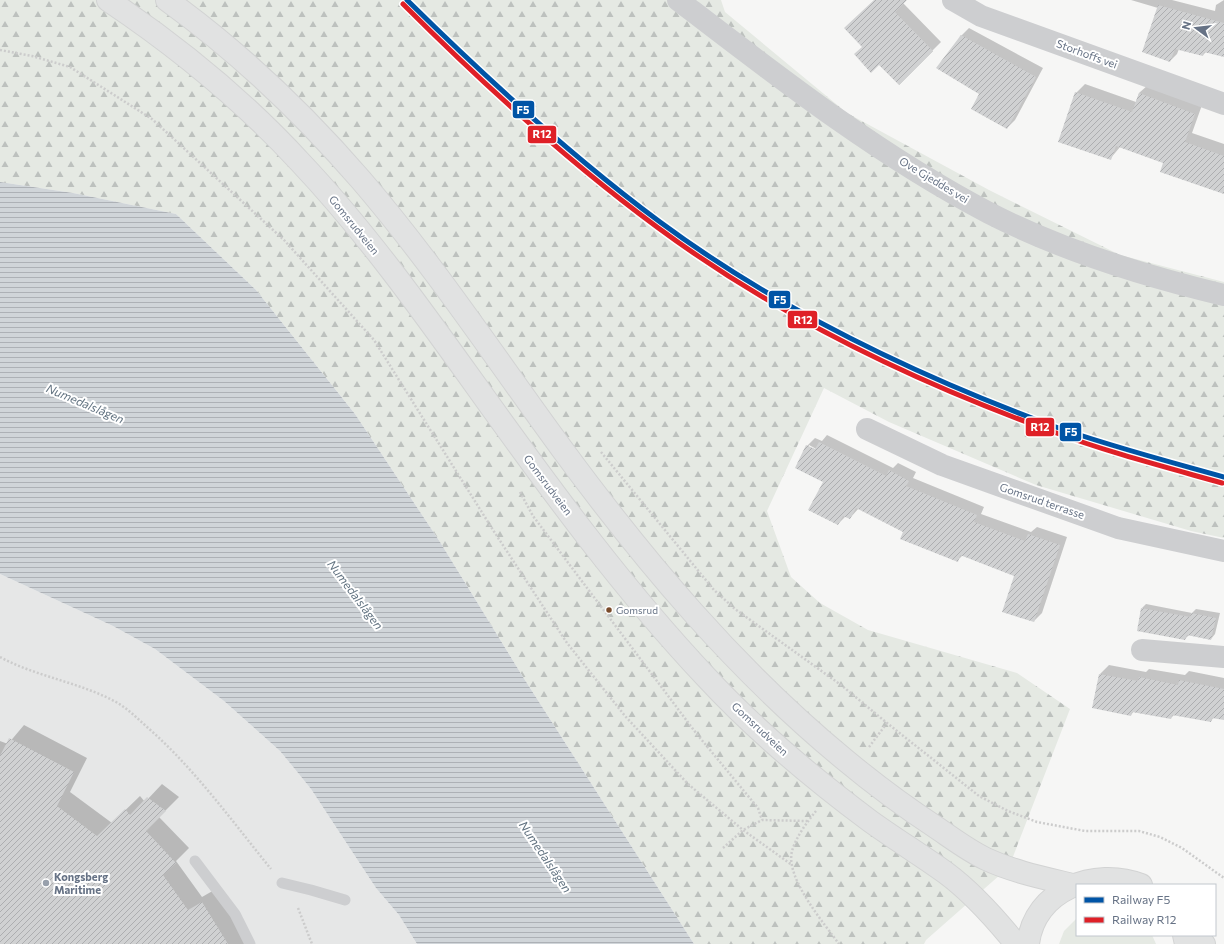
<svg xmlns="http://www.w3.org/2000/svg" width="1224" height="944" font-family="Commissioner,sans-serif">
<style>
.built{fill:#e6e7e7}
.green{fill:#e5e9e3}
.forest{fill:url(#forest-firs)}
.water{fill:url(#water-rules)}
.shadow{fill:#0003;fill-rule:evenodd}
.building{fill:url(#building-hatch)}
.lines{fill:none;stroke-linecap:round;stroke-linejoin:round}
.primary-casing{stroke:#d3d4d4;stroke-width:24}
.trunk-casing{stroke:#d2d3d3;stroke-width:24}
.path{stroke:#ccc;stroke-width:2.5;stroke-dasharray:2 2;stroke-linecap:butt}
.service{stroke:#cdced0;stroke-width:11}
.minor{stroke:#cdced0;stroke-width:22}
.tertiary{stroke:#cdced0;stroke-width:22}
.primary{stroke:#e1e2e2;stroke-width:22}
.trunk{stroke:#e1e2e2;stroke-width:22}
.rail-1-casing{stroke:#fff;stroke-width:8}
.rail-2-casing{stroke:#fff;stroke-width:8}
.rail-1{stroke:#0054a6;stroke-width:5}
.rail-2{stroke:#df2027;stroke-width:5}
.bus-dot{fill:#7a4b2a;stroke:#fff;stroke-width:1.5}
.poi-dot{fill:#98a0ac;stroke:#fff;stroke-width:1.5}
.labels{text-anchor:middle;stroke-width:4;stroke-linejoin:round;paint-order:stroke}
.bus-label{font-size:10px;fill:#667285;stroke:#fff;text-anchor:start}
.street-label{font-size:11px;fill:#667285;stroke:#fff}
.poi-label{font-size:11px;font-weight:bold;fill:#667285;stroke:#fff;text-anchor:start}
.water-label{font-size:12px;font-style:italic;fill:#627381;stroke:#fff}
.line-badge{stroke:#fff;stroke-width:1.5}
.badge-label{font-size:11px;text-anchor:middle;font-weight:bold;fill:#fff}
</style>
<defs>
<pattern id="forest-firs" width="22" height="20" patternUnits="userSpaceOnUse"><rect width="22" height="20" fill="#e5e9e3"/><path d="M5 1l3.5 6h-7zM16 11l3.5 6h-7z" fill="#bdc1be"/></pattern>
<pattern id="water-rules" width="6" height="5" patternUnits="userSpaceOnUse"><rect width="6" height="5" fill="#d0d5d9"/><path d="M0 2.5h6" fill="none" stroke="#adb1b6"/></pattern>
<pattern id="building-hatch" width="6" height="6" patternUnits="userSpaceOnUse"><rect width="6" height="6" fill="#d0d1d2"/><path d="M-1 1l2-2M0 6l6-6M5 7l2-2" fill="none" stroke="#adaeb0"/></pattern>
</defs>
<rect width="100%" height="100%" fill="#f6f6f5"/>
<!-- built -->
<path class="built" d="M0 574 113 626 155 649 224 701 280 751 294 768 311 789 376 888 399 915 417 944H0Z"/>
<!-- green -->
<path class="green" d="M1077 918V935H1152L1156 944H1059L1064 931Z"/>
<!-- forest -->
<path class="forest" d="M0 0H721L725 12 847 113 989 190 1120 255 1224 282V538L1191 531 1036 485 889 422 824 388 767 511 791 577 820 603 868 630 1017 673 1070 709 1009 867 926 940 924 944H694L523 677 440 542 355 414 256 290 176 214 73 193 0 182Z"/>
<!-- water -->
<path class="water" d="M0 182 73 193 176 214 256 290 355 414 440 542 523 677 694 944H417L399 915 376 888 311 789 294 768 280 751 224 701 155 649 113 626 0 574Z"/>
<!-- shadow -->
<path class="shadow" d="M875 0H905L903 3 941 42 899 84 863 47Z
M1131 0H1172L1215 11 1216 5 1224 0V56L1206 52 1203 55 1179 49 1177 54 1170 61 1158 8Z
M969 28 1043 68 1015 120 1007 128 961 36Z
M1085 84 1136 102 1139 93 1148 85 1202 105 1192 133 1224 144V193L1164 162 1120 147 1110 159 1076 93Z
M827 435 893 468 898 463 916 472 913 478 984 507 981 514 1031 532 1037 527 1067 537 1042 613 1034 621 1015 575 963 555 958 560 859 508 850 518 846 516 838 524 824 482 807 446 815 438 822 441ZM809 445 820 451 809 447Z
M1146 604 1192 613 1196 609 1220 613 1215 634 1211 639 1189 635 1185 639 1142 608Z
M1109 665 1146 672 1149 669 1185 675 1189 671 1224 678V719L1214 717 1211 721 1175 714 1171 718 1134 711 1131 715 1100 674Z
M24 725 87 758 70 792 112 823 140 796 145 802 162 784 179 797 159 817 189 848 176 861 202 897 216 889 250 944H0V741L8 744Z"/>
<!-- building -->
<path class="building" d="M874 0H907L895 12 933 51 899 85 879 65 871 73 854 54 862 47 844 28Z
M1158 5 1224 23V57L1204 52 1203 56 1175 49 1170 62 1142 52Z
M961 35 1036 77 1007 129 971 109 979 94 936 68Z
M1075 92 1132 112 1139 93 1195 114 1185 142 1224 156V194L1160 172 1163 163 1116 146 1111 160 1058 142Z
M819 442 886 476 889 470 909 481 906 486 977 515 974 522 1025 541 1028 534 1060 545 1034 622 1002 612 1014 576 960 555 958 562 900 539 903 532 856 508 850 519 843 516 838 525 808 510 823 482 795 468 806 445 815 449Z
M1141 608 1190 617 1191 613 1216 618 1211 640 1187 635 1188 632 1185 640 1137 631Z
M1099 674 1138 681 1139 677 1178 685 1179 680 1224 689V720L1212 718 1211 722 1172 715 1171 719 1132 712 1131 716 1092 708Z
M9 738 74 772 57 806 97 836 125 809 130 815 147 797 166 811 146 831 176 863 163 875 188 910 202 902 228 944H0V756Z"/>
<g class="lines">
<defs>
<path id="primary" d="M1185 936 1204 944"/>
<path id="trunk" d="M108 0C178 47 243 100 300 162 368 234 426 316 484 397 553 493 624 590 706 677 755 730 811 777 870 821 895 839 921 855 946 873 973 893 995 918 1016 944
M167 0C239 52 303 113 361 180 434 265 496 359 562 449 645 562 735 669 844 759 874 784 905 807 937 828 953 839 969 851 986 859 1014 872 1044 878 1073 885
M1184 935 1186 944
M1028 944C1034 890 1095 867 1141 885"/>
</defs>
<!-- primary casing -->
<use href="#primary" class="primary-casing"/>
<!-- trunk casing -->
<use href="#trunk" class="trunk-casing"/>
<!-- path -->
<path class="path" d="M0 50 32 56 70 67 152 119 284 240 374 340 493 530 567 643 625 716 688 784 743 830 792 865
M601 452 714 590 735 609 841 685 887 723 979 796 1008 811 1037 822 1085 831H1139L1160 837 1182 848 1224 878
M520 492 533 516 696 733 758 808 762 820
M0 657C37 677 79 682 116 702 128 709 137 718 147 727 194 768 232 821 271 869
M869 747 887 723
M816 811C807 822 796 837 792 851 785 878 824 923 839 944
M723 848 743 830 762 820 807 821
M298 908 312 944"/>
<!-- service -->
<path class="service" d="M195 861 235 914 250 944
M282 883 311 890 345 900"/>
<!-- minor -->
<path class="minor" d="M953 0 981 16 1224 104
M867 429 942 465 1118 528 1224 551
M1142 650 1224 657"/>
<!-- tertiary -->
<path class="tertiary" d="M678 0C777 76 878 155 989 213 1063 251 1144 276 1224 295"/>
<!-- primary -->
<use href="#primary" class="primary"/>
<!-- trunk -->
<use href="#trunk" class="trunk"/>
<defs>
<path id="rail-1" d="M407 0C487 79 570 155 660 222 779 310 915 375 1053 426 1109 446 1167 461 1224 477"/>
<path id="rail-2" d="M403 4C483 84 566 160 657 227 776 315 912 381 1051 431 1107 452 1165 467 1222 483"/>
</defs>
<!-- rail-1 casing -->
<use href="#rail-1" class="rail-1-casing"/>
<!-- rail-2 casing -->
<use href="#rail-2" class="rail-2-casing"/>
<!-- rail-1 -->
<use href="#rail-1" class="rail-1"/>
<!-- rail-2 -->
<use href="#rail-2" class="rail-2"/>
</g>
<!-- markers -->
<circle class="bus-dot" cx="609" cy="610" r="3.5"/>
<circle class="poi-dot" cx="46" cy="883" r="4"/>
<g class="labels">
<!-- bus labels -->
<g class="bus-label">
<text x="616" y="614">Gomsrud</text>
</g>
<!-- street labels -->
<g class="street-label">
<text transform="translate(1087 54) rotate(20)" y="4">Storhoffs vei</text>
<text transform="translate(934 180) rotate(31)" y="4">Ove Gjeddes vei</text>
<text transform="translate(354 225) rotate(51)" y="4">Gomsrudveien</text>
<text transform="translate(548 485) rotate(53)" y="4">Gomsrudveien</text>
<text transform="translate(1042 501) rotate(19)" y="4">Gomsrud terrasse</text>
<text transform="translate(760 729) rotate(43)" y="4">Gomsrudveien</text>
</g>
<!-- poi labels -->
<g class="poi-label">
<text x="54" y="881">Kongsberg<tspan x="54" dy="13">Maritime</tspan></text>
</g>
<!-- water labels -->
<g class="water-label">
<text transform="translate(85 404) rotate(23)" y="4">Numedalslågen</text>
<text transform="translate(355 595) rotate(53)" y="4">Numedalslågen</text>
<text transform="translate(545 857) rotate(56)" y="4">Numedalslågen</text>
</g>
</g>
<g class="line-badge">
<rect x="512" y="100" width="23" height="19" rx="4" fill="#0054a6"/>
<rect x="527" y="125" width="30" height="19" rx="4" fill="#df2027"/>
<rect x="768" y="290" width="23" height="19" rx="4" fill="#0054a6"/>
<rect x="787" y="310" width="31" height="19" rx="4" fill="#df2027"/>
<rect x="1025" y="417" width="30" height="20" rx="4" fill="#df2027"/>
<rect x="1059" y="422" width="23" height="20" rx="4" fill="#0054a6"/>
</g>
<g class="badge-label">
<text x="523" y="114">F5</text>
<text x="542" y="138">R12</text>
<text x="780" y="304">F5</text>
<text x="803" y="324">R12</text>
<text x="1040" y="431">R12</text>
<text x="1071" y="436">F5</text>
</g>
<!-- legend -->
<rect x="1076" y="884" width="140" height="52" fill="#ffffff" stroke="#c2c7ce"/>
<rect x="1084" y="897" width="20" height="6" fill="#0054a6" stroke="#c2c7ce"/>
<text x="1112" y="904" font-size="12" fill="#667285">Railway F5</text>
<rect x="1084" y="917" width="20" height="6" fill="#df2027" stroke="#c2c7ce"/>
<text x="1112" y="924" font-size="12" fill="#667285">Railway R12</text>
<!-- north arrow -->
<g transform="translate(1196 28) rotate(285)" stroke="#ffffff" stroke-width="3" paint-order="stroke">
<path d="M0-3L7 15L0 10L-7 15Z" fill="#667285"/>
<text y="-6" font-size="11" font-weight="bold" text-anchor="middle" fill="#667285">N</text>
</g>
</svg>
